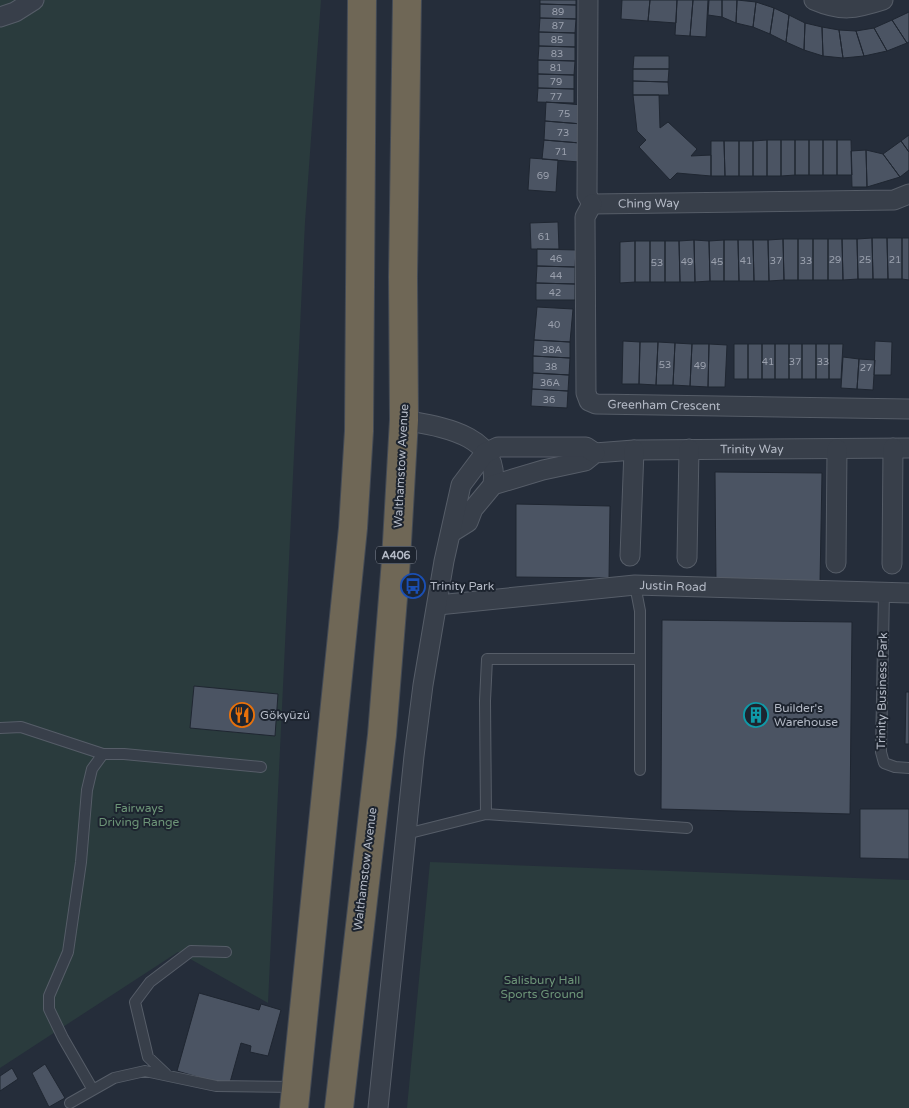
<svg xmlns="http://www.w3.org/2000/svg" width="909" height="1108" font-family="'Varela Round',sans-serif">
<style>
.green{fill:#2a3b3d}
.building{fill:#4b5463;stroke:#1f2631}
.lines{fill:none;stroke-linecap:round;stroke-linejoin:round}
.lane-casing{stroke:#565d68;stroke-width:12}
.street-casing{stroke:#565d68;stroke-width:21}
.highway-casing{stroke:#434a55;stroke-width:30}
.lane{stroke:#383f4a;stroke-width:10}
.street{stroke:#383f4a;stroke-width:19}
.highway{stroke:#6f6756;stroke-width:28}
.labels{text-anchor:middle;stroke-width:4;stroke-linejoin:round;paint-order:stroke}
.number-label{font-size:10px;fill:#9aa0ad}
.shield{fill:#1d242f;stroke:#878d99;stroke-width:1}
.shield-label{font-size:11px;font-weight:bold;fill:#b4bac6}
.street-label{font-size:12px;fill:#b4bac6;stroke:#1d242f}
.poi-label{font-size:12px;fill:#b4bac6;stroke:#1d242f;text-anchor:start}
.park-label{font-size:12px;fill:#6d9578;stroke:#1d242f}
</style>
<rect width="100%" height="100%" fill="#252d3a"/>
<!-- green -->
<path class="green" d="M0 0H321L305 222 268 1003 178 952 0 1068Z
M430 862 909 880V1108H407Z"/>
<!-- building -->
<path class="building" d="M540 0H576V5L540 4Z
M622 0H650L648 21 621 19Z
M650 0H677L676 23 648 21Z
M677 0H693L690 36 675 35Z
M693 0H708L706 37 690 36Z
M709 0H722V17L708 15Z
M722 0H737L736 23 722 17Z
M737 0 756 2 753 27 736 23Z
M756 2 774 8 770 34 753 27Z
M540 4 576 5V19L540 18Z
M774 8 789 15 786 42 770 34Z
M909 12V42L907 43 892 20Z
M789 15 805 23 804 50 786 42Z
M540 18 576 19 575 33 539 32Z
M892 20 907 43 887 51 874 28Z
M805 23 822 27 823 56 804 50Z
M822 27 839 30 843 58 823 56Z
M874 28 887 51 864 56 856 31Z
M839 30 856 31 864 56 843 58Z
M539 32 575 33V47L539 46Z
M539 46 575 47V61L538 60Z
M634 56H669V69H633Z
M538 60 575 61 574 75 538 74Z
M633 69H669L668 82 633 81Z
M538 74 574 75V89L538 88Z
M633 81 668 82 669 95H633Z
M538 88 574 89V103L537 102Z
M633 95H659L660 128 668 122 697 149 691 156 711 155V176L677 173 670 180 639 147 646 140 637 131Z
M546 102 583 105 582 124 545 121Z
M545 121 582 124 580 143 544 140Z
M909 135V152L901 141Z
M544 140 580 143 579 162 542 159Z
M767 140V176H753V141Z
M767 140H781V176H767Z
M781 140H795V175L781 176Z
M795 140H809V175H795Z
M809 140H823V175H809Z
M823 140H837V175H823Z
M837 140H851L852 175H837Z
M711 141H724L725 176H711Z
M724 141H739V176H725Z
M739 141H753V176H739Z
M901 141 909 152V170L900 177 883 154Z
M866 150 883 154 900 177 867 187Z
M866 150 867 187H852L851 151Z
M530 158 558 160 556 192 528 190Z
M558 222 559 249H531L530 223Z
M872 238H887L888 279H873Z
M872 238 873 279H858L857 239Z
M887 238H902V279H888Z
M902 238H909V280L902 279Z
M783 239H798V280H784Z
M783 239 784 280 769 281 768 240Z
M798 239H813V280H798Z
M813 239H828V280H813Z
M828 239H842L843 280H828Z
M842 239H857L858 279 843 280Z
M694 240 709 241 710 281 695 282Z
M694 240 695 282H680L679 241Z
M724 240H738L739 281H724Z
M724 240V281H710L709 241Z
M738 240H753L754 281H739Z
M753 240H768L769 281H754Z
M635 241H650V282H635Z
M635 241V282L620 283V242Z
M650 241H665V282H650Z
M665 241H679L680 282H665Z
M537 249 576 250 575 267 537 266Z
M537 266 575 267V284L536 283Z
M536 283 575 284V300H536Z
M537 307 573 309 570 342 534 340Z
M534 340 570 342V358L533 356Z
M623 341 640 342 639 384H622Z
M875 341 892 342 891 375H874Z
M640 342H658L656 385 639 384Z
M658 342 675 343 673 385H656Z
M675 343 692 344 690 386 673 385Z
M692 344H709L708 387 690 386Z
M709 344 727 345 725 387H708Z
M734 344H748V379H734Z
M748 344H762V379H748Z
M762 344H775V379H762Z
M775 344H789V379H775Z
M789 344H802V379H789Z
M802 344H816V379H802Z
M816 344H829V379H816Z
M829 344H843L841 379H829Z
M533 356 570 358 569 375 533 373Z
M843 357 859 359 857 389 841 388Z
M859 359 875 360 873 390 857 389Z
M533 373 569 375 568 391 532 389Z
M532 389 568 391 567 408 531 406Z
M715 472 822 473 820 583 716 582Z
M516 504 610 506 609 578 516 577Z
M662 620 852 622 850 814 661 809Z
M194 686 278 694 275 736 190 728Z
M906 692H909V744H905Z
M860 809H909V859L860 858Z
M199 993 259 1010 261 1004 281 1010 268 1056 250 1052 251 1046 241 1043 229 1086 177 1071Z
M45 1064 65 1098 49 1107 32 1073Z
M12 1068 18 1079 0 1091V1076Z"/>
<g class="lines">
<defs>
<path id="lane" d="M635 585 640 611V770
M884 592 881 752 884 763 895 767 909 768
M0 728 21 727 103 754
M486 814 687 828
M406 834 486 814 485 701 487 659H640
M166 1074 148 1057 135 1002 150 982 191 951 226 952
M93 1090 63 1038 49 1009V996L68 952 81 862 87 790 92 769 103 754H124L261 767
M70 1103 114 1078 145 1071 216 1086 295 1087"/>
<g id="street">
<path id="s1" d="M588 0 587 195 592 204 894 200 909 194"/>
<path d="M814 0C842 12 855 9 883 0"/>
<path d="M0 17 15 12 34 0"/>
<path id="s2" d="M592 204 585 217 586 393 589 401 596 404 909 409"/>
<path d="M404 420C441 427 500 434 493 485"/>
<path id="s3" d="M452 532 468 522 473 509 493 485 543 470 585 461 595 453 634 450 909 448"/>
<path d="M630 556 634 450"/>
<path d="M687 558 689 449"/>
<path d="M836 563 837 449"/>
<path d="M892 564 893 448"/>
<path id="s4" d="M438 605 635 585 909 593"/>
<path d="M378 1108 414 756 423 685 444 561 461 485 485 453 498 447H586L595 453"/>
</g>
<path id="highway" d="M294 1108 353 528 359 431 362 0
M339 1108 382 735 396 560 404 420 403 277 407 0"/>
</defs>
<!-- lane casing -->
<use href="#lane" class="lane-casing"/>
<!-- street casing -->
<use href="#street" class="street-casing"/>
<!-- highway casing -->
<use href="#highway" class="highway-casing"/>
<!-- lane -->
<use href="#lane" class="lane"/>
<!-- street -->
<use href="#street" class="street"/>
<!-- highway -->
<use href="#highway" class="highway"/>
</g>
<!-- icons -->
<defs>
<symbol id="bus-ring" viewBox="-11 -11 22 22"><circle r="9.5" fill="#1d242f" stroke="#1a4fb4" stroke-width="1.5"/><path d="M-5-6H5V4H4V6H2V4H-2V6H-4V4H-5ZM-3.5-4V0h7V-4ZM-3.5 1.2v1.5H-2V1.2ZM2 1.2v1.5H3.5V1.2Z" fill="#1a4fb4"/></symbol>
<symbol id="restaurant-ring" viewBox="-11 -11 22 22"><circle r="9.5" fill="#1d242f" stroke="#e8710a" stroke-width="1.5"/><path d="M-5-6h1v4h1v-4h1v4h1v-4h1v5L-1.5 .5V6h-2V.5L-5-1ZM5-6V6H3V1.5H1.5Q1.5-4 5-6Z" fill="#e8710a"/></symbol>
<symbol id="building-ring" viewBox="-11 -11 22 22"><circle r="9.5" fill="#1d242f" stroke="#0f9aa8" stroke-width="1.5"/><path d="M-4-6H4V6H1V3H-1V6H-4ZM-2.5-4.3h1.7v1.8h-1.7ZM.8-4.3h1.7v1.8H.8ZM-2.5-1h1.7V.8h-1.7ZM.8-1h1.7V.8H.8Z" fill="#0f9aa8"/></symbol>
</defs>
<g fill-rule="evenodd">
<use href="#bus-ring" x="399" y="572" width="28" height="28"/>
<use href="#restaurant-ring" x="228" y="701" width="28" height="28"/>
<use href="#building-ring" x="742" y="701" width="28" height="28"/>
</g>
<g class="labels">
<!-- number labels -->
<g class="number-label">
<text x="558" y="15">89</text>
<text x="558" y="29">87</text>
<text x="557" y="43">85</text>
<text x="557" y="57">83</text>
<text x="556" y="71">81</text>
<text x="556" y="85">79</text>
<text x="556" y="100">77</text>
<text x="564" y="117">75</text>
<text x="563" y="136">73</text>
<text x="561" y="155">71</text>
<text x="543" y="179">69</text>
<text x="544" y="240">61</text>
<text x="556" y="262">46</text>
<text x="835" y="263">29</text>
<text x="865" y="263">25</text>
<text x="895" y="263">21</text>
<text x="746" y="264">41</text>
<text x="776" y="264">37</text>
<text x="806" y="264">33</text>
<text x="687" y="265">49</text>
<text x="717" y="265">45</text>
<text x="657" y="266">53</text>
<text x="556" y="279">44</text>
<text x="555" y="296">42</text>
<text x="554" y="328">40</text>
<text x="552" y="353">38A</text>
<text x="768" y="365">41</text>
<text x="795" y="365">37</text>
<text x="823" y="365">33</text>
<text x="665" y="368">53</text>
<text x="700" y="369">49</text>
<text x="551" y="370">38</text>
<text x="866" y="371">27</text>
<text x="550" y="386">36A</text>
<text x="549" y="403">36</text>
</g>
<!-- shield labels -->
<rect class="shield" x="376" y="546.5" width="40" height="17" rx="4"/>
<g class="shield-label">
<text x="396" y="559">A406</text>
</g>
<!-- street labels -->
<g class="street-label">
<text dy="4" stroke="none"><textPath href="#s1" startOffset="262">Ching Way</textPath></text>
<text dy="4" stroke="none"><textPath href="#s2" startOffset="275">Greenham Crescent</textPath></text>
<text dy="4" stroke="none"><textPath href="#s3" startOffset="329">Trinity Way</textPath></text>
<text transform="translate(401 466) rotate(-87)" y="4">Walthamstow Avenue</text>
<text dy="4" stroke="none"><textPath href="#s4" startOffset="236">Justin Road</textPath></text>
<text transform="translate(882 691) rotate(-89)" y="4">Trinity Business Park</text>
<text transform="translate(365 869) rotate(-83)" y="4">Walthamstow Avenue</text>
</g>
<!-- poi labels -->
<g class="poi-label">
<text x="430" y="590">Trinity Park</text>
<text x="774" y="712">Builder's<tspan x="774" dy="14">Warehouse</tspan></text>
<text x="260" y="719">Gökyüzü</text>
</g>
<!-- park labels -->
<g class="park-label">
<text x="139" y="812">Fairways<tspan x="139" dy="14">Driving Range</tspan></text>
<text x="542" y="984">Salisbury Hall<tspan x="542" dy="14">Sports Ground</tspan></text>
</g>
</g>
</svg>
